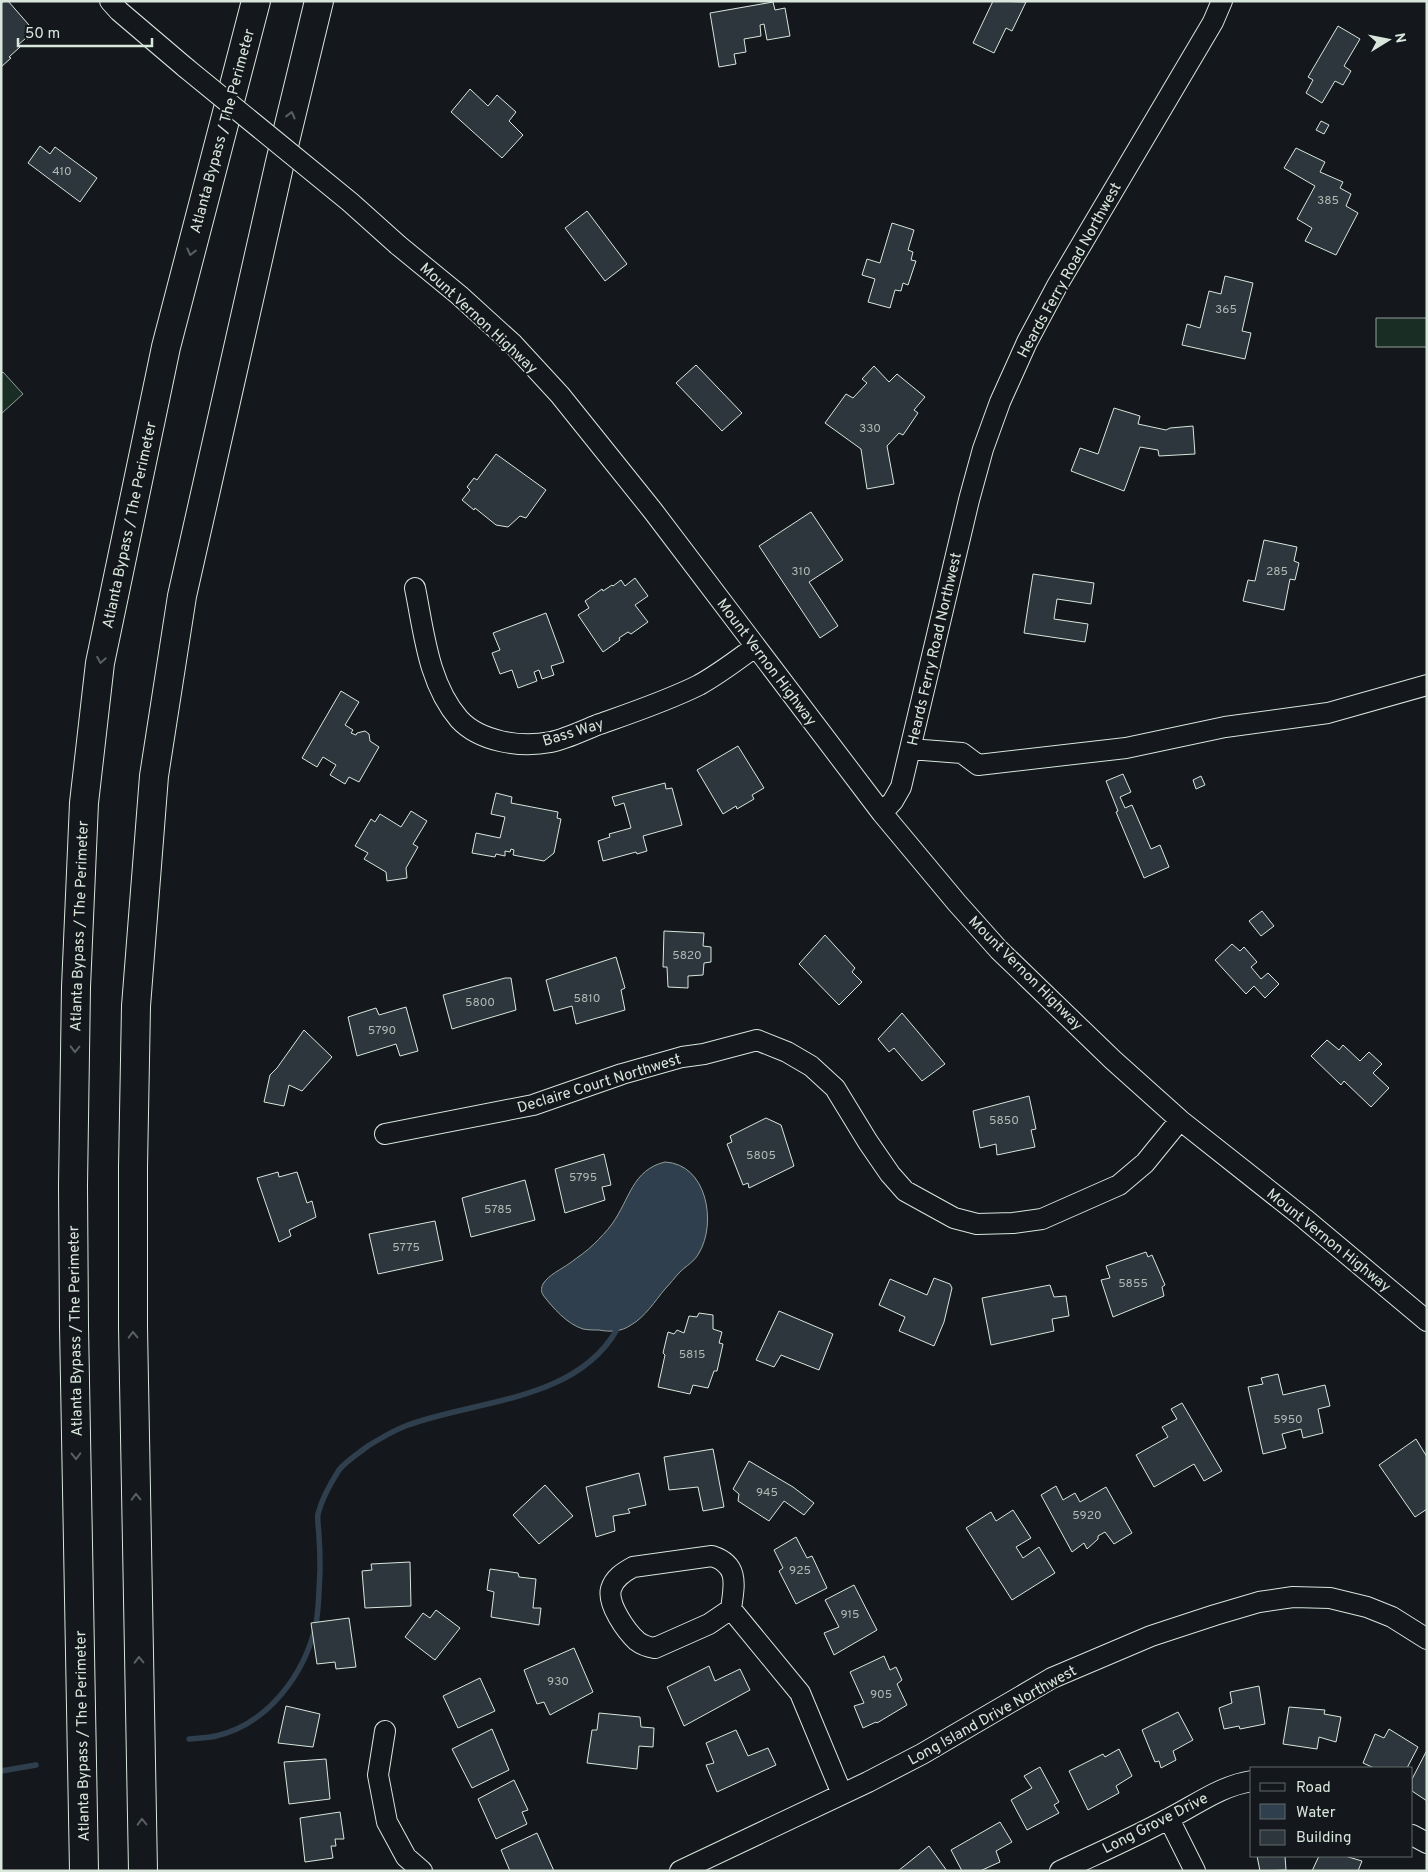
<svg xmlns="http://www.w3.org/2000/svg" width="1428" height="1872" font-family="Overpass,sans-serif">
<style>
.green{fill:#1a2d24;stroke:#939e99}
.water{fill:#2f3f4d;stroke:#939e99}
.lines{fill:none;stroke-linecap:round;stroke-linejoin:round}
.stream{stroke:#2f3f4d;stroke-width:5.5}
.building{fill:#2c363c;stroke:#d8e6dc}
.minor-casing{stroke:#d8e6dc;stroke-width:22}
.highway-casing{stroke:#d8e6dc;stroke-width:30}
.minor{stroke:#14181c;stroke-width:20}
.highway{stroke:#14181c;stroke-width:28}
.minor-bridge-casing{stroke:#d8e6dc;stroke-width:22;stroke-linecap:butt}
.minor-bridge{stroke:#14181c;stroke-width:20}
.oneway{stroke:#59605f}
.labels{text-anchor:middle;stroke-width:4;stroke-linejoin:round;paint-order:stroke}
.number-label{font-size:12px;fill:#adbab4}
.street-label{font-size:15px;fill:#d8e6dc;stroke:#14181c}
</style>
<rect width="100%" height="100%" fill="#14181c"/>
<!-- green -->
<path class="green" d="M1376 318H1427V347H1376Z
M3 372 23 394 1 414V374Z"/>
<!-- water -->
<path class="water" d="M665 1162C707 1164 717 1223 699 1253 695 1261 686 1266 680 1272 675 1277 670 1284 665 1289 655 1301 645 1317 631 1325 621 1332 610 1332 599 1330 594 1330 588 1330 583 1329 567 1324 553 1308 543 1295 541 1291 541 1288 543 1284 548 1275 562 1269 570 1263 578 1257 587 1251 594 1244 600 1238 607 1231 612 1224 630 1199 632 1170 665 1162Z"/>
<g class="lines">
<!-- stream -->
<path class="stream" d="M189 1739C198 1738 207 1738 216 1736 268 1724 305 1674 316 1624 319 1607 319 1588 320 1571 320 1560 320 1548 319 1537 319 1530 317 1521 318 1514 322 1498 330 1484 339 1470 346 1461 359 1453 368 1446 381 1438 394 1430 408 1425 477 1400 575 1401 616 1331
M1 1771 36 1765"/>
</g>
<!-- building -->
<path class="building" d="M4 1H8L36 33 28 40 26 38 18 45 20 47 9 57 11 58 1 67V4Z
M993 1 1026 2 1012 31 1006 28 994 53 973 43Z
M773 2 775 10 785 8 790 36 767 40 764 24 760 25 761 36 744 39 746 52 734 54 736 64 719 67 710 13Z
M1338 26 1360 39 1344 66 1351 71 1343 85 1335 81 1322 103 1306 93 1313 80 1308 77Z
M470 89 488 106 497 95 516 112 509 121 523 135 502 158 451 112Z
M1321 121 1329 125 1324 134 1316 130Z
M40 146 50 154 55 147 97 178 80 202 28 163Z
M1296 148 1325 162 1320 172 1343 182 1340 188 1351 194 1346 206 1358 213 1336 255 1305 241 1312 228 1297 219 1315 186 1284 168Z
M587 211 627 264 605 281 565 228Z
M892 223 914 230 908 250 913 252 911 260 916 261 908 285 903 283 901 291 895 290 890 308 868 302 875 279 862 275 867 259 880 263Z
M1225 276 1253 283 1242 331 1251 333 1245 359 1182 345 1187 324 1200 328 1209 291 1221 294Z
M696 365 742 413 722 431 676 383Z
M874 366 889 382 897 374 925 397 914 410 918 413 903 435 899 433 887 446 894 484 867 489 861 449 825 423 846 394 853 398 867 383 862 379Z
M1114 408 1140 416 1138 424 1166 430 1170 428 1193 426 1195 454 1159 456 1158 450 1140 447 1124 491 1071 471 1080 448 1098 454Z
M496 454 546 490 526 518 520 516 508 527 496 525 475 508 474 510 462 500 470 490 467 487 474 478 477 480Z
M811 512 843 560 809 582 838 626 820 638 759 546Z
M1264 540 1297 547 1294 561 1299 563 1295 580 1290 579 1284 610 1243 601 1248 580 1255 581Z
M1033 574 1094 583 1091 604 1057 599 1054 619 1088 624 1085 642 1024 633Z
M635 578 648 596 635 605 648 622 631 634 628 632 619 638 620 640 603 652 578 615 589 608 585 601 602 589 603 591 612 585 613 586 621 580 625 586Z
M546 613 564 662 551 666 554 675 542 679 539 670 534 672 537 681 518 688 512 670 500 674 492 653 500 650 493 633Z
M341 691 359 702 345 725 353 730 351 733 356 735 357 733 365 731 369 734 370 741 379 747 359 782 349 777 345 784 330 775 336 765 323 757 317 767 302 758Z
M738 746 764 788 752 795 754 799 737 809 736 806 723 814 697 770Z
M1123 774 1131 792 1120 797 1125 808 1132 805 1151 849 1160 845 1169 867 1144 878 1116 812 1118 811 1106 781Z
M1201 776 1205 785 1196 789 1193 780Z
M665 783 666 789 672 788 682 825 643 836 647 851 637 854 636 852 603 861 598 841 610 837 609 834 631 828 624 803 615 806 612 797Z
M496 793 512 797 511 803 558 812 557 818 561 819 554 853 544 861 513 855 514 850 511 849 510 852 505 851V856L496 854 495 857 472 853 476 833 500 838 505 817 491 814Z
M411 811 427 821 413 844 418 847 406 868 407 878 387 881 386 872 364 859 368 853 355 846 371 819 375 822 380 814 401 827Z
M1262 911 1274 926 1261 936 1249 921Z
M664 931 704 933 703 946 711 947V962L704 963 703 975 688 976V988L668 987 667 967H663Z
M825 935 855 968 852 972 862 982 839 1005 799 964Z
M1232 944 1240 951 1244 947 1257 962 1251 967 1261 979 1268 973 1279 984 1265 998 1254 986 1246 994 1215 960Z
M616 957 625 988 621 990 625 1010 576 1024 572 1006 554 1011 546 980Z
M505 978H511L516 1010 452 1029 443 995Z
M406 1007 418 1051 400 1056 396 1044 357 1056 348 1017 376 1008 379 1015Z
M902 1013 945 1064 922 1081 894 1048 889 1052 878 1039Z
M304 1030 332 1057 302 1091 289 1085 284 1106 264 1102 270 1075 277 1068Z
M1327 1040 1339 1050 1343 1045 1360 1061 1369 1052 1382 1064 1373 1073 1389 1088 1371 1107 1344 1081 1341 1085 1311 1056Z
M1029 1096 1036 1129 1031 1130 1035 1147 997 1155 996 1144 980 1148 973 1111Z
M766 1118 781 1125 794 1166 749 1188 748 1183 743 1185 727 1144 732 1142 730 1136Z
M604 1154 611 1185 602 1187 605 1200 565 1213 555 1169Z
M278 1172 279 1177 297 1172 307 1203 312 1201 316 1217 289 1230 291 1236 279 1242 257 1178Z
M525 1180 535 1220 471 1237 462 1198Z
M435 1221 443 1260 378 1274 369 1234Z
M1146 1252 1148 1257 1152 1255 1165 1285 1162 1287 1164 1296 1113 1317 1101 1280 1110 1278 1106 1266Z
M934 1278 950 1284 952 1288 944 1322 934 1346 899 1331 905 1317 879 1305 890 1279 927 1295Z
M1050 1285 1054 1297 1066 1296 1069 1316 1052 1319 1054 1331 991 1345 982 1298Z
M779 1311 833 1334 819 1370 781 1355 774 1367 756 1360Z
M699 1313 713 1315V1329L722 1332 719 1343 723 1344 717 1371H714L708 1388 693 1385 690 1394 658 1387 665 1355 663 1353 668 1332 674 1334 677 1330 684 1333 689 1316 697 1317Z
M1278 1374 1283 1395 1325 1385 1330 1406 1318 1409 1323 1433 1303 1438 1301 1429 1282 1434 1286 1448 1263 1454 1248 1387 1263 1384 1261 1378Z
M1182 1403 1222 1471 1204 1481 1194 1464 1154 1487 1136 1455 1168 1437 1162 1427 1177 1419 1171 1409Z
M1416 1439 1427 1457V1509L1415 1517 1379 1465Z
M713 1449 724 1507 703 1511 698 1487 669 1490 664 1457Z
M749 1461 793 1487 814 1503 804 1515 784 1501 769 1521 738 1501 739 1494 733 1489Z
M639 1473 646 1505 628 1509 630 1513 613 1516 615 1531 596 1537 586 1487Z
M545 1485 573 1516 539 1544 513 1515Z
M1056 1486 1063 1500 1075 1493 1080 1502 1106 1487 1132 1533 1114 1544 1105 1532 1098 1536V1539L1087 1549 1084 1543 1072 1552 1041 1495Z
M1013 1510 1031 1538 1016 1547 1023 1558 1039 1547 1055 1573 1012 1600 966 1528 991 1512 996 1521Z
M796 1537 807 1558 812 1556 827 1588 796 1604 779 1571 783 1568 774 1550Z
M410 1562 411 1606 365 1608 362 1571 372 1570 371 1564Z
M490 1569 518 1573 519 1577 536 1579 533 1608H541L539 1625 491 1617 494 1592 487 1590Z
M854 1585 877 1630 834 1655 824 1633 839 1627 825 1600Z
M436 1610 460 1628 435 1660 405 1637 423 1613 430 1618Z
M349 1618 356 1667 336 1669 335 1662 317 1664 311 1623Z
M574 1648 593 1692 550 1715 544 1702 537 1704 524 1670Z
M884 1656 890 1670 896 1667 902 1680 897 1684 907 1705 877 1723 876 1722 863 1728 854 1706 864 1703 850 1672Z
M709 1666 715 1681 740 1669 750 1690 684 1726 667 1687Z
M480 1678 495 1711 458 1728 443 1696Z
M1259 1686 1265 1724 1240 1729 1239 1726 1224 1729 1219 1708 1232 1703 1230 1692Z
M286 1706 320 1714 313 1747 278 1743Z
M1289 1707 1325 1710 1324 1714 1341 1717 1336 1742 1319 1737 1317 1749 1283 1744Z
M1178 1712 1193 1740 1173 1751 1176 1760 1161 1768 1159 1761 1155 1762 1142 1730Z
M599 1713 640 1717 641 1727 654 1728 653 1747 639 1746 637 1769 587 1763 592 1730H597Z
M492 1729 509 1770 472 1788 452 1749Z
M1389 1729 1418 1747 1407 1768H1374L1363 1763 1375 1734 1384 1738Z
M736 1730 748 1756 768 1748 776 1765 717 1792 706 1765 714 1763 706 1743Z
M1119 1749 1132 1776 1116 1786 1119 1793 1088 1810 1069 1771 1103 1754 1105 1757Z
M1427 1750V1801L1412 1791V1779Z
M326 1759 330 1799 289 1804 284 1762Z
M1040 1767 1059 1802 1054 1805 1059 1813 1027 1830 1011 1800 1032 1788 1024 1776Z
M514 1780 528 1810 522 1812 527 1824 496 1839 478 1799Z
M340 1812 344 1839H335L336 1846H331L333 1858 305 1862 300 1818Z
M1000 1822 1012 1842 996 1851 1000 1862 980 1871H962L951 1850Z
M537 1833 554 1871H510L501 1850Z
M929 1846 947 1871H898Z
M1257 1856H1285L1286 1870 1260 1871Z
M1319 1856H1345L1362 1861 1358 1871H1312Z"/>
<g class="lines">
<defs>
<path id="minor" d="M110 1 119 11 186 68
M398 245 459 295 513 344 560 395 653 511 882 813 957 903 999 950 1113 1060 1180 1120 1305 1219 1427 1321
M415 588C424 632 428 683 459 719 480 742 521 748 551 742 566 739 582 731 597 725 631 713 667 701 699 685 719 674 737 660 755 647
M910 749 962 753 978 765 1126 748 1225 727 1328 713 1427 685
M882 813 893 801 901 787 969 500 983 449 1000 402 1027 342 1058 284 1213 22 1222 1
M385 1134 533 1105 622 1074 682 1057 704 1054 757 1040 787 1052 811 1066 835 1088 868 1142 890 1174 905 1191 954 1218 977 1224 1013 1223 1042 1219 1119 1185 1145 1163 1180 1120
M731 1609C734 1586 740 1565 712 1556L633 1567C624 1572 614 1578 611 1589 607 1604 626 1631 637 1641 642 1645 648 1647 655 1648L709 1624 731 1609 800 1693 842 1794
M385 1731 378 1775 387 1822 406 1857 422 1871
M1169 1819 1195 1871
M1412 1835 1427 1843
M680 1871 868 1782 922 1754 1052 1678 1151 1636 1215 1615 1259 1602 1293 1597 1330 1598 1367 1607 1392 1617 1427 1639
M1060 1871C1096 1854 1133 1838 1168 1819 1196 1805 1220 1786 1252 1781"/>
<path id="highway" d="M84 1871 74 1326 73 1186 76 987 84 803 100 663 166 347 256 1
M143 1871 133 1327V1167L136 1006 154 776 182 596 280 162 319 1"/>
</defs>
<!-- minor casing -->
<use href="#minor" class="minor-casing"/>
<!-- highway casing -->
<use href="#highway" class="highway-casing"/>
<!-- minor -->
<use href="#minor" class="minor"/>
<!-- highway -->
<use href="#highway" class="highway"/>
<defs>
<path id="minor-bridge" d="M186 68 350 202 398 245"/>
</defs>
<!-- minor-bridge casing -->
<use href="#minor-bridge" class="minor-bridge-casing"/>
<!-- minor-bridge -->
<use href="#minor-bridge" class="minor-bridge"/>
</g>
<!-- one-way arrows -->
<defs><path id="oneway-chevron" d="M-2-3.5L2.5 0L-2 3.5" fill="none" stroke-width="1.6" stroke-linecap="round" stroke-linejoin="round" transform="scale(1.25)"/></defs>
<g class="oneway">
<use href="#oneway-chevron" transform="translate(291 115) rotate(-76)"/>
<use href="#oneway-chevron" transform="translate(191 252) rotate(104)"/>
<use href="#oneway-chevron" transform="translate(101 660) rotate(100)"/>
<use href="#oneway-chevron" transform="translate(75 1049) rotate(91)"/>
<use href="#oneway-chevron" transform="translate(133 1335) rotate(-91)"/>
<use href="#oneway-chevron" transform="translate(76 1456) rotate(89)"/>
<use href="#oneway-chevron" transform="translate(136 1497) rotate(-91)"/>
<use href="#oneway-chevron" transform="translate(139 1660) rotate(-91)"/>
<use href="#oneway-chevron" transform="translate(142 1822) rotate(-91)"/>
</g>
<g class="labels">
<!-- number labels -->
<g class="number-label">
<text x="62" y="175">410</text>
<text x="1328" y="204">385</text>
<text x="1226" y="313">365</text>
<text x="870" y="432">330</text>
<text x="801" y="575">310</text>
<text x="1277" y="575">285</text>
<text x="687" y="959">5820</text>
<text x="587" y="1002">5810</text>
<text x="480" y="1006">5800</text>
<text x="382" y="1034">5790</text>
<text x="1004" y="1124">5850</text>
<text x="761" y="1159">5805</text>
<text x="583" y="1181">5795</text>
<text x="498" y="1213">5785</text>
<text x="406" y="1251">5775</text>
<text x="1133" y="1287">5855</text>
<text x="692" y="1358">5815</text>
<text x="1288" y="1423">5950</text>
<text x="767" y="1496">945</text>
<text x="1087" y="1519">5920</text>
<text x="800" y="1574">925</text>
<text x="850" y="1618">915</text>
<text x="558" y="1685">930</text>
<text x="881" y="1698">905</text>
</g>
<!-- street labels -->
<g class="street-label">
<text transform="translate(222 131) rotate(-75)" y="5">Atlanta Bypass / The Perimeter</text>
<text transform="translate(1069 270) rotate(-61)" y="5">Heards Ferry Road Northwest</text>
<text transform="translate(479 318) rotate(43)" y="5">Mount Vernon Highway</text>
<text transform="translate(129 525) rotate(-78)" y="5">Atlanta Bypass / The Perimeter</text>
<text transform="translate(934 649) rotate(-77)" y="5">Heards Ferry Road Northwest</text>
<text transform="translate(767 662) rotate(53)" y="5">Mount Vernon Highway</text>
<text transform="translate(573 732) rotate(-17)" y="5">Bass Way</text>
<text transform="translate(79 926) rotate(-88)" y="5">Atlanta Bypass / The Perimeter</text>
<text transform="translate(1026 973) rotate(45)" y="5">Mount Vernon Highway</text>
<text transform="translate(599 1083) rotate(-17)" y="5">Declaire Court Northwest</text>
<text transform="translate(1329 1240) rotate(39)" y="5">Mount Vernon Highway</text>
<text transform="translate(75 1331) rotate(-91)" y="5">Atlanta Bypass / The Perimeter</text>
<text transform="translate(992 1715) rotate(-29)" y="5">Long Island Drive Northwest</text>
<text transform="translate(82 1736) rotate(-91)" y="5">Atlanta Bypass / The Perimeter</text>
<text transform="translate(1155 1823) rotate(-27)" y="5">Long Grove Drive</text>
</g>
</g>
<!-- border -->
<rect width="1428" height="1872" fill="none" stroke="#d8e6dc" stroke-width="5"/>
<!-- legend -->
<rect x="1250" y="1767" width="162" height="90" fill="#14181c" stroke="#626a69"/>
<rect x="1260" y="1783" width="25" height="8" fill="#14181c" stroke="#626a69"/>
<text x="1296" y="1792" font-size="15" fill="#d8e6dc">Road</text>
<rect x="1260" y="1804" width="25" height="15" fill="#2f3f4d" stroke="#626a69"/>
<text x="1296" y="1817" font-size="15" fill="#d8e6dc">Water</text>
<rect x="1260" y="1830" width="25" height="15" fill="#2c363c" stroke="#626a69"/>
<text x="1296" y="1842" font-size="15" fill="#d8e6dc">Building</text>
<!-- north arrow -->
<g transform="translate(1388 40) rotate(80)" stroke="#14181c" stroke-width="4" paint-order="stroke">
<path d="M0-4L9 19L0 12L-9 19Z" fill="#d8e6dc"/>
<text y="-8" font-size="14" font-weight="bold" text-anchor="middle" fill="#d8e6dc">N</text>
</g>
<!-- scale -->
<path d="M18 38v8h134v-8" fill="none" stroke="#d8e6dc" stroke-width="2.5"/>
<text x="25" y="38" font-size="15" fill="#d8e6dc" stroke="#14181c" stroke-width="4" paint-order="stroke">50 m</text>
</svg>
